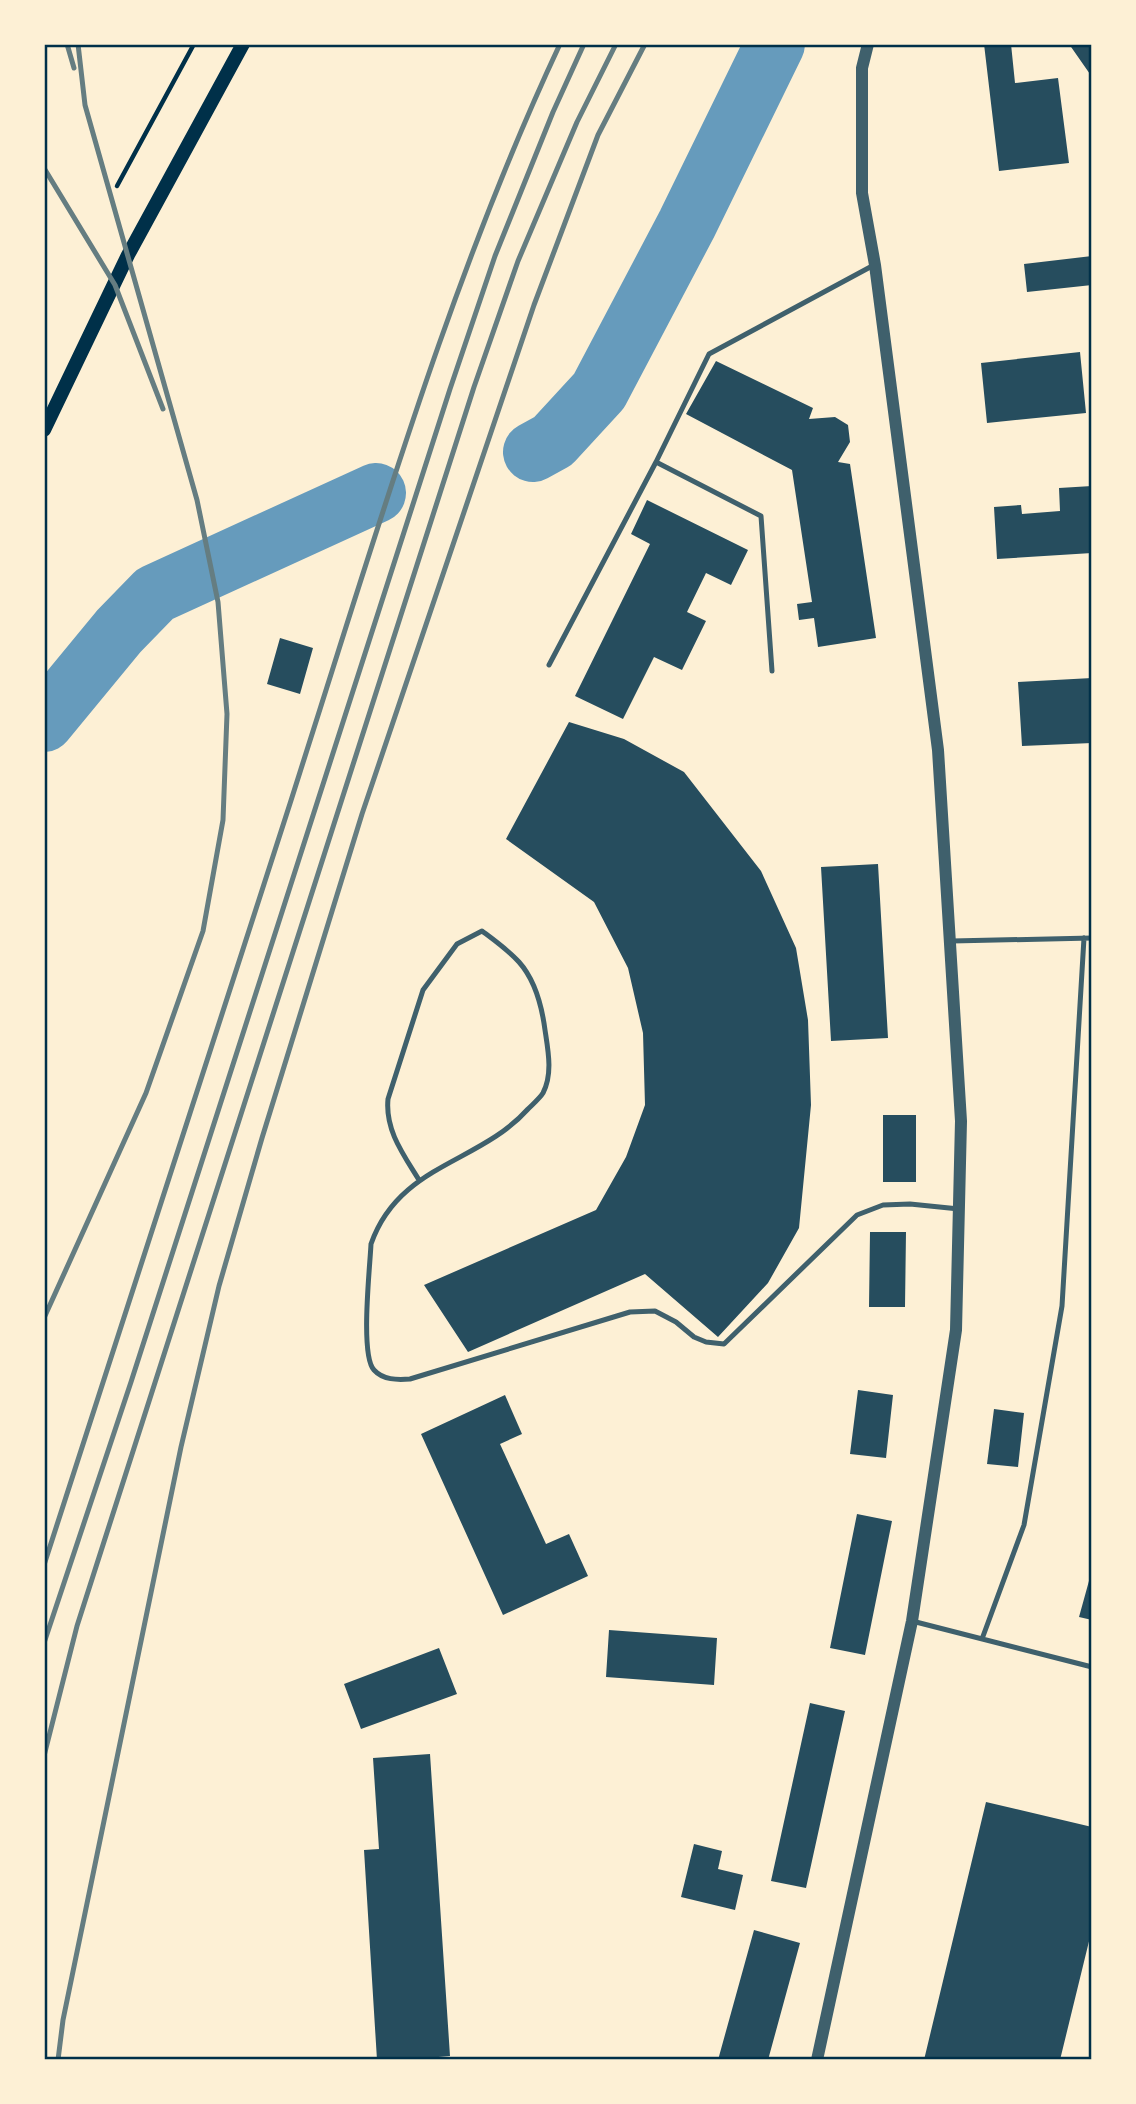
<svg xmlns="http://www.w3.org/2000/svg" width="1136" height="2104" font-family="'Roboto Condensed',sans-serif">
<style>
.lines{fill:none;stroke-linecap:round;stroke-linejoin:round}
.river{stroke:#669bbc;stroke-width:60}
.building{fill:#264d5e}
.path{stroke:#003049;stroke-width:4.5}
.service{stroke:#3f606c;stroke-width:5}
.tertiary{stroke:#3f606c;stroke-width:12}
.secondary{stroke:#003049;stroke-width:14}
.rail{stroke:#657d81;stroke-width:5}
.neatline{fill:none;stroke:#003049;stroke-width:2.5}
</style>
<rect width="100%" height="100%" fill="#fdf0d5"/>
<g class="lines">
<!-- river -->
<path class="river" d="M533 452 553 441 599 391 687 224 775 44
M44 722 119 631 155 594 376 493"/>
</g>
<!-- building -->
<path class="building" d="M984 44H1011L1015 83 1058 78 1069 163 999 171Z
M1069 44H1092V77Z
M1092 256V285L1027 292 1024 264Z
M1080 352 1086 413 987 423 981 363Z
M716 361 813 408 809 419 835 417 848 425 850 442 838 462 850 464 876 638 818 647 814 618 799 620 797 604 812 602 792 470 686 414Z
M1092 486V553L997 559 994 507 1021 505 1022 514 1060 511 1059 488Z
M647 500 748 550 731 585 706 573 687 612 706 621 682 670 654 657 623 719 575 696 650 544 631 534Z
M280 638 313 648 300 694 267 684Z
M1092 678V743L1022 746 1018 682Z
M569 722 624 739 684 772 761 871 796 948 808 1020 811 1105 799 1228 768 1283 718 1337 645 1274 468 1352 424 1285 596 1210 626 1157 645 1105 643 1033 628 968 594 902 506 839Z
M878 864 888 1038 831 1041 821 867Z
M883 1115H916V1182H883Z
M870 1232H906L905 1307H869Z
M858 1390 893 1395 886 1458 850 1454Z
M505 1395 522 1434 500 1444 546 1544 569 1534 588 1576 503 1615 421 1434Z
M994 1409 1024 1413 1018 1467 987 1464Z
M857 1514 892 1521 865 1655 830 1648Z
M1092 1570V1620L1079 1617Z
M609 1630 717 1638 714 1685 606 1677Z
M439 1648 457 1694 361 1729 344 1684Z
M810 1703 845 1711 806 1888 771 1881Z
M430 1754 450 2056 427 2058V2060H377L364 1850 379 1849 373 1758Z
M986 1802 1092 1827V1929L1060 2060H924Z
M694 1844 722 1851 718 1869 743 1875 735 1910 681 1897Z
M754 1930 800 1943 768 2060H718Z"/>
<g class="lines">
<!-- path -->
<path class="path" d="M117 186 194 44"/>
<!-- service -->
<path class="service" d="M549 665 656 462
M772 671 761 516 656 462 709 354 874 265
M952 941 1092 938
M419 1180C403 1154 385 1130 388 1099L423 990 457 944 482 931C494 940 508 950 519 962 535 980 542 1007 545 1030 548 1050 553 1074 543 1093 540 1098 533 1104 528 1109 479 1164 399 1164 371 1244 370 1267 360 1355 374 1370 383 1380 397 1380 410 1379L630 1312 655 1311 676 1322 694 1337 706 1342 724 1344 857 1215 883 1205 910 1204 959 1209
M912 1621 1092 1667
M982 1639 1024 1525 1062 1306 1084 938"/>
<!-- tertiary -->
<path class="tertiary" d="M817 2060 912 1621 956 1330 961 1121 938 750 875 265 862 193V68L868 44"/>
<!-- secondary -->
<path class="secondary" d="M44 430 128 255 243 44"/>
<!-- rail -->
<path class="rail" d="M67 44 74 68
M44 168 115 285 163 409
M44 1318 146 1093 203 931 223 820 227 714 218 602 197 500 85 105 78 44
M44 1565C132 1293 221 1022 307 750 383 512 454 270 560 44
M44 1643 131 1382 450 389 495 256 553 112 584 44
M44 1756 77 1626 474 387 518 261 577 122 616 44
M58 2060 63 2020 181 1447 219 1286 262 1138 362 814 534 305 598 135 645 44"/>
</g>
<!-- border -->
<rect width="1136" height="2104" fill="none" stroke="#fdf0d5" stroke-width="91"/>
<rect x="46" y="46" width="1044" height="2012" class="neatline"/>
</svg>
